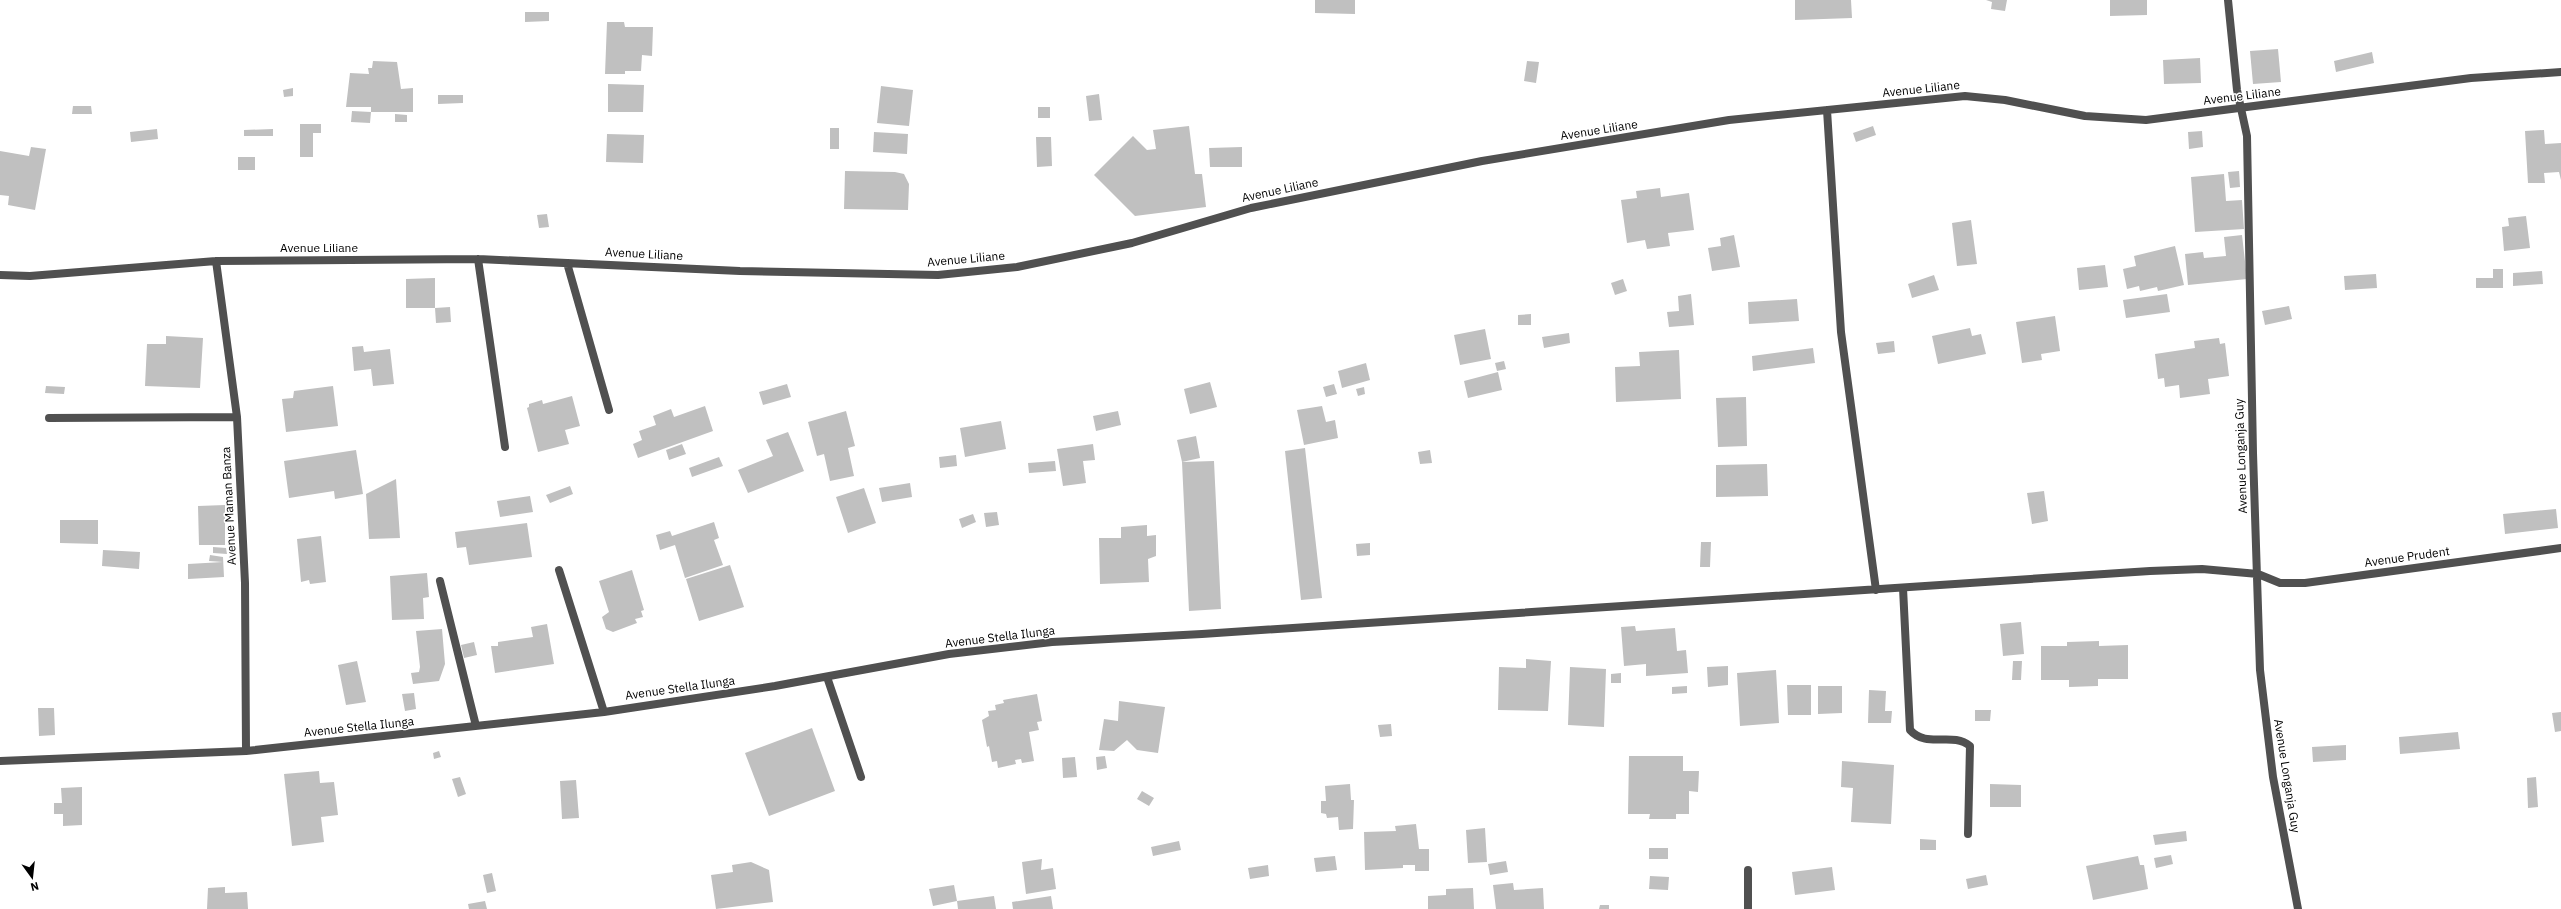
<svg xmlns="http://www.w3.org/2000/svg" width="2561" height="909" font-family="'IBM Plex Sans',sans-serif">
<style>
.building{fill:#c0c0c0}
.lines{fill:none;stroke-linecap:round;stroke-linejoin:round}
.minor{stroke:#505050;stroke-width:8}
.labels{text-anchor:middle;stroke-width:3;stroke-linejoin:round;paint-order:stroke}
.street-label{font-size:12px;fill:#000;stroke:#fff}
</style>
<rect width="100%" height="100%" fill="#fff"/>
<!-- building -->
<path class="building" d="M1315 0H1355V14L1315 13Z
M1795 0H1851L1852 18 1795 20Z
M1986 0H2007L2005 11 1991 9 1992 2Z
M2110 0H2147V15L2110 16Z
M525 12H549V21L525 22Z
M607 22H624L625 27H653L652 56 642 55 641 71H625V74H605Z
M2278 49 2281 82 2253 84 2250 51Z
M2372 52 2374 63 2336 72 2334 61Z
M2200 58 2201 83 2164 84 2163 60Z
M373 61 397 62 401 89 413 88V112H371V107H346L350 73 369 74 368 68H372Z
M1527 61 1539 62 1536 83 1524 81Z
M608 84 644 85 643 112H608Z
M881 86 913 90 909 126 877 123Z
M293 88V96L284 97 283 90Z
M1099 94 1102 120 1089 121 1086 96Z
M438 95H463V103L438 104Z
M73 106H91L92 114H72Z
M1038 107H1050V118H1038Z
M352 111 371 112 370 123 351 122Z
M395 114 407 115V122H395Z
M300 124H321V133H313V157H300Z
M1189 126 1195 174H1202L1206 207 1135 216 1094 175 1133 136 1147 150 1156 149 1153 130Z
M1873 126 1876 135 1856 142 1853 133Z
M830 128H839V149H830Z
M157 129 158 139 131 142 130 132Z
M273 129V136H244V130Z
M2544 130 2545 144 2561 143V180L2559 172 2544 173 2545 183H2528L2525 131Z
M2202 131 2203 147 2189 149 2188 132Z
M874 132 908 134 907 154 873 152Z
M607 134 644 135 643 163 606 162Z
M1036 137H1051L1052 166 1037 167Z
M31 147 46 149 35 210 8 205 9 196 0 195V151L29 156Z
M1242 147V167H1210L1209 148Z
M238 157H255V170H238Z
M845 171 895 172 904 174 909 184 908 210 844 209Z
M2239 171 2240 187 2230 188 2228 172Z
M2224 174 2226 201 2242 200 2244 229 2195 232 2191 177Z
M1660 188 1661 197 1689 193 1694 230 1668 233 1670 246 1647 249 1645 240 1627 243 1621 200 1637 198 1636 191Z
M547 214 549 227 539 228 537 215Z
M2526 216 2530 248 2504 251 2502 227 2509 226 2508 218Z
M1971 220 1977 264 1957 266 1952 223Z
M1734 235 1740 267 1712 271 1708 248 1721 246 1720 238Z
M2242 235 2247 279 2188 285 2185 254 2203 252 2204 258 2226 256 2224 237Z
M2175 246 2184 285 2158 291 2157 287 2140 291 2139 286 2127 289 2123 269 2136 266 2134 256Z
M2105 265 2108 287 2079 290 2077 268Z
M2493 269H2503V288H2476V278H2493Z
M2542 271 2543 284 2513 286V273Z
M2376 274 2377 288 2345 290 2344 276Z
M1934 275 1939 290 1912 298 1908 284Z
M435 278V308H406V279Z
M1623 279 1627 291 1615 295 1611 283Z
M1691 294 1694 325 1669 327 1667 312 1679 311 1678 296Z
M2167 294 2170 312 2126 318 2123 300Z
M1797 299 1799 321 1749 324 1748 302Z
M2289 306 2292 319 2265 325 2262 311Z
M450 307 451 322 436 323 435 308Z
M1531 314V325H1518V315Z
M2055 316 2060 351 2041 354 2042 360 2022 363 2016 322Z
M1970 328 1972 336 1981 334 1986 354 1938 364 1932 336Z
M1485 329 1491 359 1460 365 1454 335Z
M1569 333 1570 343 1544 348 1542 337Z
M166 336 203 338 200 388 145 386 147 344H166Z
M2219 338 2220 344 2225 343 2229 376 2208 379 2210 394 2180 398 2179 385 2165 387 2164 378 2158 379 2155 354 2195 348 2194 341Z
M1894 341 1895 352 1878 354 1876 343Z
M363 346 364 352 390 349 394 384 373 386 371 369 354 371 352 347Z
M1813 348 1815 363 1753 371 1752 356Z
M1679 350 1681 399 1616 402 1615 367 1640 366 1639 352Z
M1504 361 1506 369 1497 371 1495 363Z
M1366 363 1370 380 1342 388 1338 371Z
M1498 372 1502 390 1468 398 1464 381Z
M1210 382 1217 407 1190 414 1184 389Z
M787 384 791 397 763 405 759 392Z
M1334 384 1337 394 1326 397 1323 387Z
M46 386 65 387 64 394 45 393Z
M333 386 338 426 286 432 282 399 293 398 294 391Z
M1364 387 1365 394 1358 396 1356 389Z
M572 396 580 426 565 430 569 444 538 452 527 408 529 407V404L542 400 543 404Z
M1746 397 1747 446 1718 447 1716 398Z
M705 406 713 431 638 458 633 444 642 440 639 431 656 425 653 416 671 409 674 417Z
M1322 406 1326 422 1335 420 1338 438 1304 445 1297 410Z
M846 411 855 446 848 448 854 476 830 481 824 454 817 456 808 422Z
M1118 411 1121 425 1096 431 1093 416Z
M1001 421 1006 449 965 457 960 428Z
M788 432 804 471 748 493 738 470 773 456 766 440Z
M1196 436 1200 458 1182 462 1214 461 1221 609 1189 611 1182 462 1177 440Z
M682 444 686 454 669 460 666 450Z
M1093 444 1095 460 1083 461 1086 483 1063 486 1057 449Z
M1305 448 1322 598 1301 600 1285 451Z
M356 450 363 494 335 499 334 491 289 498 284 461Z
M1430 450 1432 463 1420 464 1418 452Z
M956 455 957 466 940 468 939 457Z
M719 457 723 466 692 477 689 468Z
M1055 461 1056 471 1029 473 1028 463Z
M1767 464 1768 496 1716 497V465Z
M396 479 400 538 369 539 366 494Z
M910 483 912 497 882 502 879 488Z
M570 486 573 494 550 503 546 495Z
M864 488 876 523 848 533 836 497Z
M2044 491 2048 521 2032 524 2027 493Z
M530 496 533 512 500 517 497 501Z
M225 505V545H199L198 506Z
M2556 509 2558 528 2505 534 2503 514Z
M997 512 999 525 986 527 984 513Z
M973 514 976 522 962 528 959 519Z
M60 520H98V544L60 543Z
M714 522 719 538 714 540 723 565 685 578 675 545 660 550 656 535 670 531 672 536Z
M527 523 532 557 469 565 466 547 457 548 455 532Z
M1147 525V536L1156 535V556L1148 559 1149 582 1100 584 1099 538H1121V527Z
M321 536 326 582 310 584 309 580 301 582 297 539Z
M1701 542H1711L1710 567H1700Z
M1370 543V555L1357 556 1356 544Z
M213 547 226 548 227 554 213 553Z
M103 550 140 552 139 569 102 566Z
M210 555 223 557 224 577 188 579V564L223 562 209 561Z
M730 565 744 607 699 621 686 579Z
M632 570 644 610 641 611 643 617 635 619 637 623 613 632 606 629 602 617 609 612 599 581Z
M427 573 429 597 423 598 424 619 392 620 390 576Z
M2021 622 2024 654 2003 656 2000 624Z
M547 624 554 664 495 673 491 646H498V642L533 637 531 627Z
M1635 626 1636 631 1675 628 1677 651 1686 650 1688 673 1646 676V664L1624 666 1621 627Z
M442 629 445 664 439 681 413 684 411 673 419 672 420 667 416 631Z
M2099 641V646L2128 645V679H2098V686L2069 687V680H2041V646H2067V642Z
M474 642 477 655 464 658 461 645Z
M1526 659 1551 661 1548 711 1498 710 1499 667 1526 668Z
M357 661 366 702 346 705 338 665Z
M2013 661H2022L2021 680H2012Z
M1728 666V685L1708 687 1707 667Z
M1570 667 1606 669 1604 727 1568 725Z
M1776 670 1779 723 1740 726 1737 673Z
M1621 673V683H1611V674Z
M1787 685H1811V715H1788Z
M1687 686V693L1672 694V687Z
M1818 686H1842V713L1818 714Z
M1869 690 1886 691 1885 711H1892L1891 723H1868Z
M414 693 416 709 405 711 402 694Z
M1037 694 1042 721 1037 722 1039 730 1029 732 1034 761 1022 763 1021 759 1015 760 1016 764 998 768 997 761 992 762 989 746 987 747 982 720 989 716 988 711 996 710 995 705 1004 703 1003 700Z
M1119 701 1165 707 1158 753 1137 750 1127 740 1114 751 1099 750 1104 719 1118 721Z
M38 708H54L55 735 39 736Z
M1975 710H1991L1990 721H1975Z
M2561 712V731L2555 732 2552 713Z
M1391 724 1392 736 1380 737 1378 725Z
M812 728 835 791 769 816 745 753Z
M2458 732 2460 749 2400 754 2399 737Z
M2346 745V760L2313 762 2312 747Z
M439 751 441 757 434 759 433 753Z
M1105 756 1107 768 1097 770 1096 757Z
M1629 756H1683V771H1699L1698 792 1689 791V814H1676V819H1649L1650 814H1628Z
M1075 757 1077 777 1063 778 1062 758Z
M1842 761 1894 765 1891 824 1851 822 1853 788 1841 787Z
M319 771 320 783 334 782 338 815 321 817 324 842 292 846 284 774Z
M460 777 466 794 458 797 452 779Z
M2536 777 2538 807 2528 808 2527 778Z
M576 780 579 818 562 819 560 781Z
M1350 784 1351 800H1354L1353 829 1339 830 1338 817 1327 818 1326 814 1321 813V801H1326L1325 786Z
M1990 784 2021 785V807H1990Z
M82 787V825L63 826V814H54V803H62L61 788Z
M1142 791 1154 798 1149 806 1137 799Z
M1416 824 1419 849H1429V871H1415V865H1403V868L1365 870 1364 832 1396 831 1395 826Z
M1485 828 1487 862 1468 863 1466 830Z
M2186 831 2187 841 2155 845 2153 835Z
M1920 839 1936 840V850H1920Z
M1179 841 1181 850 1153 856 1151 847Z
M1649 848H1668V859H1649Z
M2171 855 2173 864 2156 868 2154 858Z
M1335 856 1337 870 1316 872 1314 858Z
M2138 856 2140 865H2144L2148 889 2093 900 2086 866Z
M1042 859 1041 870 1053 868 1056 889 1026 894 1022 862Z
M1506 861 1508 872 1490 875 1488 864Z
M751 862 769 870 773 902 716 909 711 875 733 872 732 865Z
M1268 865 1269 876 1250 879 1248 868Z
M1832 867 1835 890 1795 895 1792 872Z
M492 873 496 891 487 893 483 875Z
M1986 875 1988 885 1968 889 1966 879Z
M1650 876 1669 877 1668 890 1649 889Z
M1513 883 1514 890 1543 888 1544 909H1496L1493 885Z
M954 885 957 901 933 906 929 889Z
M225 887V893L247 892 248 909H207L208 888Z
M1473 888 1474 909H1428V896L1446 895V889Z
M994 896 996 909H958L957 901Z
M1051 896 1053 909H1013L1012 902Z
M485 901 487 909H469L468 904Z
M1600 905H1609V909H1599Z"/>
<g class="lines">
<!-- minor -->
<path class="minor" d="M2228 0 2237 90 2247 136 2253 453 2260 670 2273 777 2298 909
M1827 110 1841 332 1876 590
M478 259 505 447
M216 261 237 417 245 583 246 751
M567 263 609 410
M0 275 30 276 216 261 478 259 740 271 938 275 1017 267 1132 243 1251 208 1482 161 1729 120 1965 96 2005 100 2085 116 2146 120 2471 78 2561 72
M49 418 237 417
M559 570 604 712
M440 581 476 726
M1903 588 1910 730C1927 749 1952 731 1970 746L1968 834
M827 677 861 777
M0 761 246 751 604 712 775 686 949 654 1052 642 1202 634 2150 571 2202 569 2258 574 2280 583H2305L2561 548
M1748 870V909"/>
</g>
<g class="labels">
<!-- street labels -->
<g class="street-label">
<text transform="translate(1921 89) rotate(-6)" y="4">Avenue Liliane</text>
<text transform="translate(2242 96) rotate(-7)" y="4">Avenue Liliane</text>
<text transform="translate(1599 130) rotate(-9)" y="4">Avenue Liliane</text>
<text transform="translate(1280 190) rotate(-12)" y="4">Avenue Liliane</text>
<text x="319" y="252">Avenue Liliane</text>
<text transform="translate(644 254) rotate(3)" y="4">Avenue Liliane</text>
<text transform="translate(966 259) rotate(-5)" y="4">Avenue Liliane</text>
<text transform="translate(2241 456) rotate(-92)" y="4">Avenue Longanja Guy</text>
<text transform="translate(229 506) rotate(-93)" y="4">Avenue Maman Banza</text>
<text transform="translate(2407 557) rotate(-8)" y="4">Avenue Prudent</text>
<text transform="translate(1000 637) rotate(-7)" y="4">Avenue Stella Ilunga</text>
<text transform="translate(680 688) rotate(-8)" y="4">Avenue Stella Ilunga</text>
<text transform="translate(359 727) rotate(-6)" y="4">Avenue Stella Ilunga</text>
<text transform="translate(2287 776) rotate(81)" y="4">Avenue Longanja Guy</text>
</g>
</g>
<!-- north arrow -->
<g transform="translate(32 877) rotate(165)" stroke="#ffffff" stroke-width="3" paint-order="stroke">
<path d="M0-3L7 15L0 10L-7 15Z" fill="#000000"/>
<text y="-6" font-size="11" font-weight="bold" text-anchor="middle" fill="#000000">N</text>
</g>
</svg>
